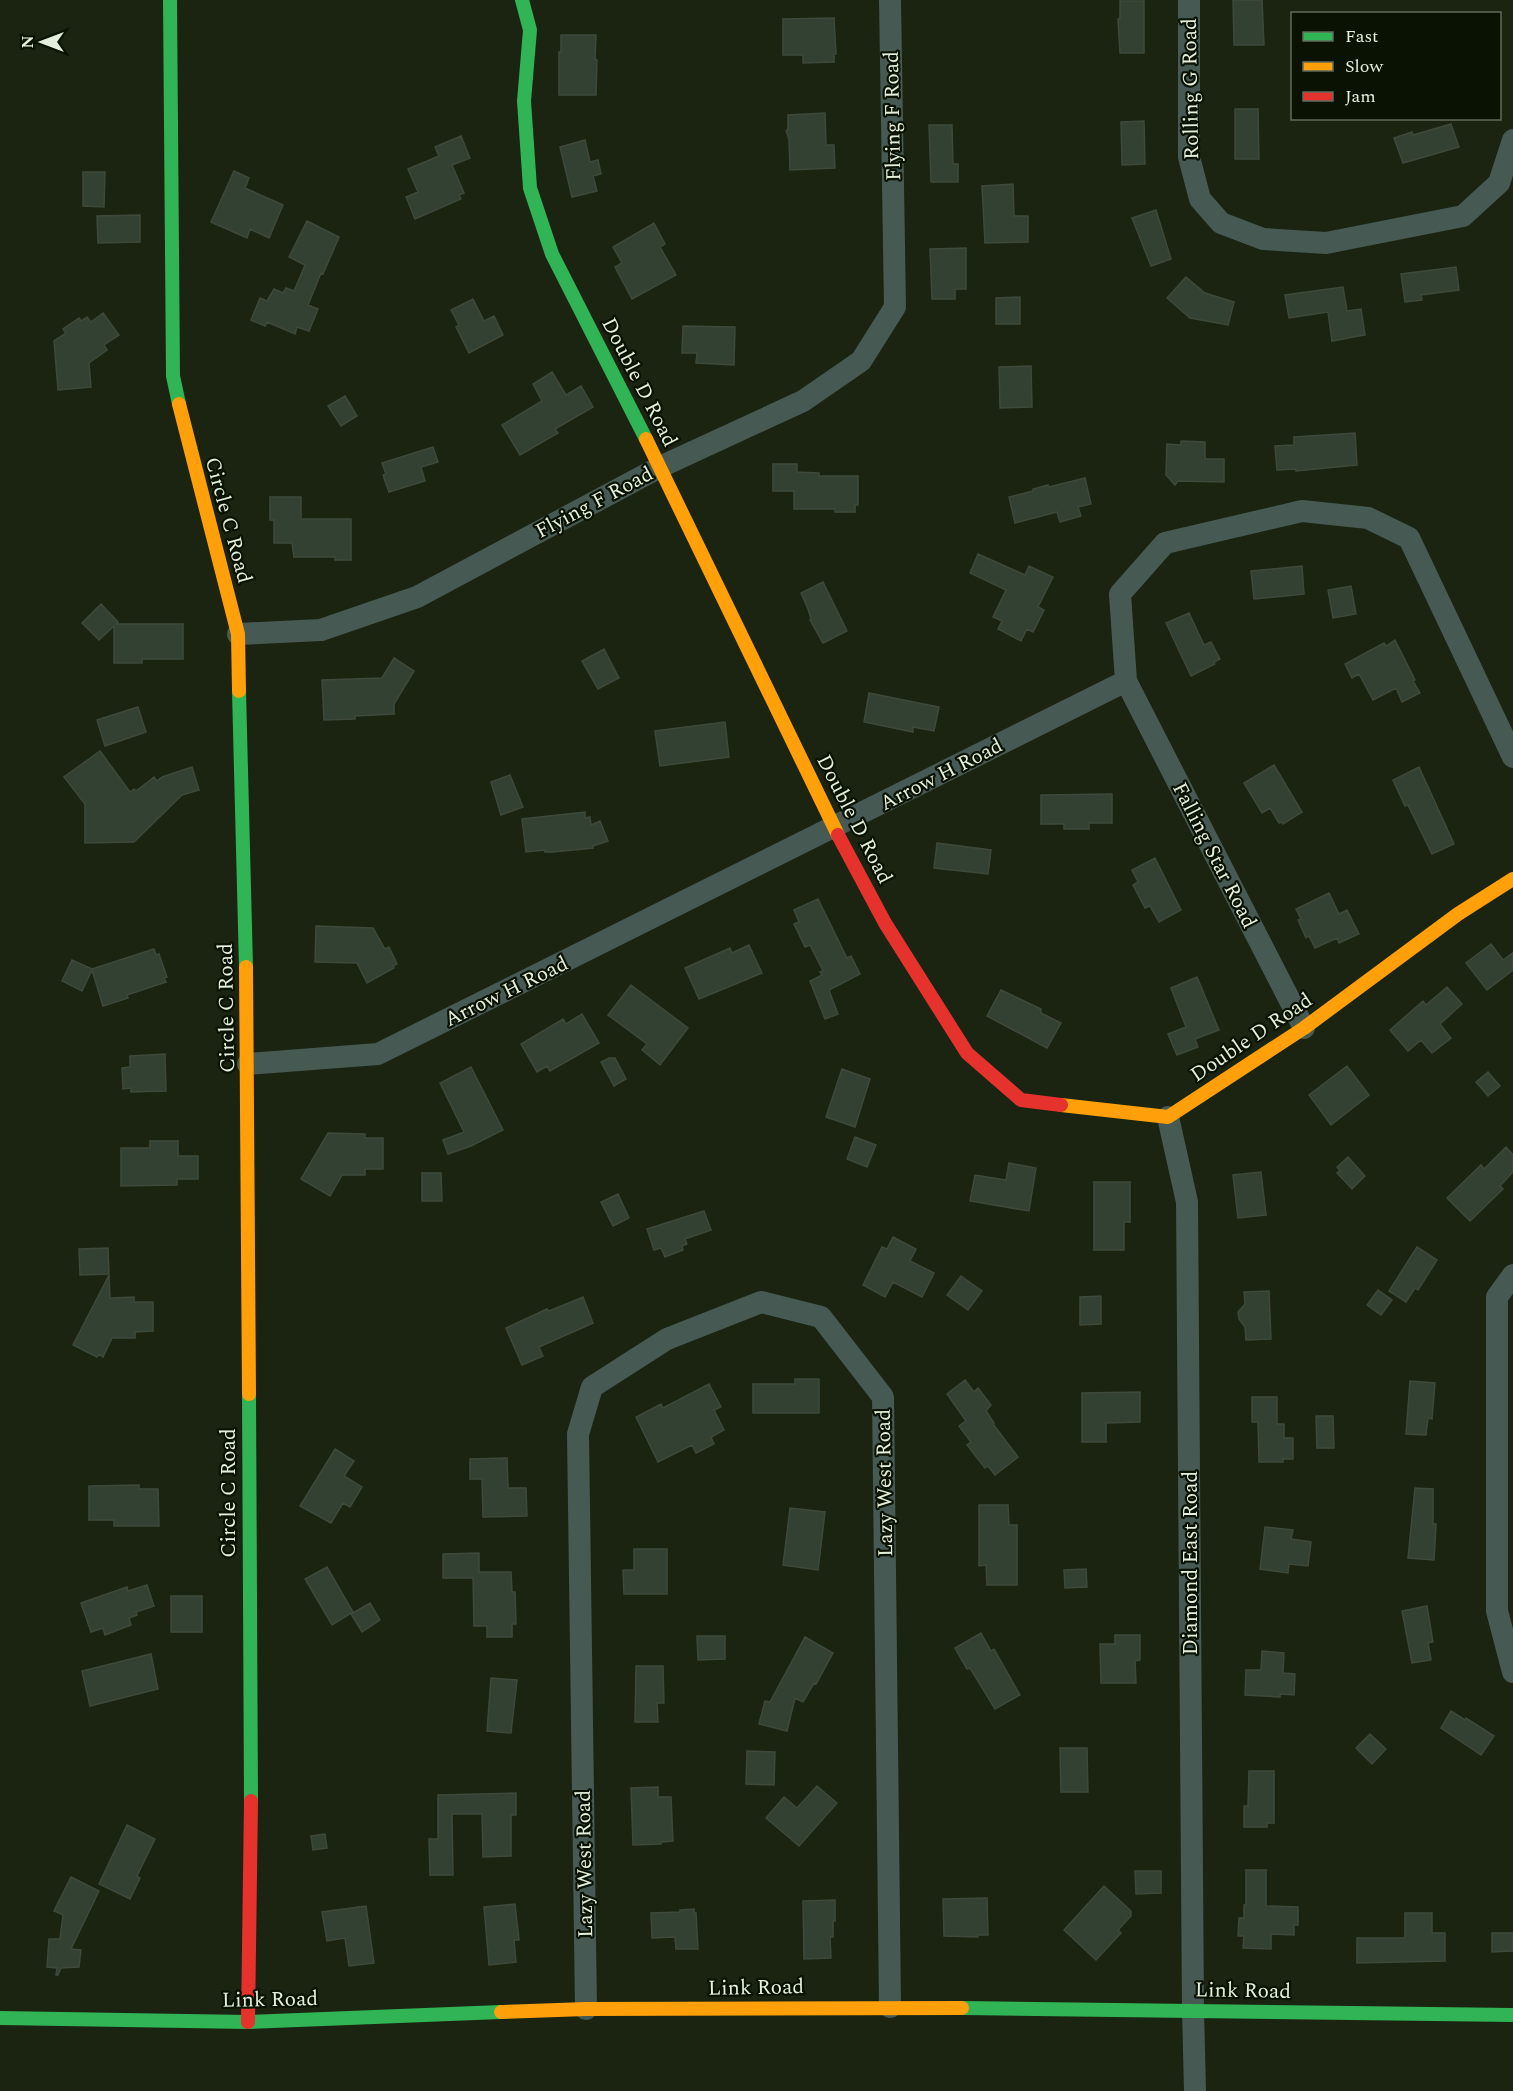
<svg xmlns="http://www.w3.org/2000/svg" width="1513" height="2091" font-family="Spectral,serif">
<style>
.building{fill:#334132;stroke:#3e493b;stroke-width:1.5}
.lines{fill:none;stroke-linecap:round;stroke-linejoin:round}
.street{stroke:#465953;stroke-width:22}
.fast{stroke:#30b455;stroke-width:14}
.slow{stroke:#ff9f0a;stroke-width:14}
.jam{stroke:#e5322d;stroke-width:14}
.labels{text-anchor:middle;stroke-width:4.5;stroke-linejoin:round;paint-order:stroke}
.street-label{font-size:21px;fill:#e4f0db;stroke:#0a1204}
</style>
<rect width="100%" height="100%" fill="#1a2411"/>
<!-- building -->
<path class="building" d="M1233 0H1262L1264 45H1234Z
M1120 1H1144V53H1120L1118 19H1120Z
M834 18 836 54H834V62L803 63V55H783V19Z
M561 35H596L595 59 597 60 596 95H559V52H561Z
M1235 109H1258L1259 159H1235Z
M825 113 826 145H834L835 168 790 170 789 139 786 131 788 129V115Z
M1144 121 1145 164 1122 165 1121 122Z
M1451 124 1459 147 1403 163 1394 138 1412 132 1413 135Z
M929 125H952L953 164H958V182H931Z
M461 136 470 158 452 165 464 193 459 195 461 199 415 219 406 197 418 192 408 169 439 156 435 147Z
M585 140 590 162 598 160 601 174 593 176 597 191 572 197 560 147Z
M234 171 249 178 245 188 283 205 269 238 250 229 247 238 211 222Z
M83 172H105L104 207 83 206Z
M1013 184 1014 216H1028V242L985 243 982 186Z
M1156 210 1171 259 1151 266 1132 218Z
M140 215V242L98 243 97 216Z
M307 221 339 237 323 274 321 273 308 305 318 309 309 331 297 327 295 334 267 322 265 326 251 320 260 298 267 301 274 289 283 293 286 288 294 291 305 265 289 257Z
M654 223 665 244 660 247 676 275 632 299 615 267 622 263 613 247Z
M966 248V289H955V299H932L930 249Z
M1456 267 1459 290 1421 295 1422 300 1405 302 1401 274Z
M1186 277 1205 293 1234 302 1228 325 1190 318 1167 298Z
M1343 287 1347 311 1361 309 1365 335 1332 341 1328 312 1289 318 1285 295Z
M1020 297V324H996V298Z
M473 299 484 321 494 316 503 335 469 353 456 327 459 325 451 310Z
M103 313 119 335 104 345 107 350 89 363 91 387 58 390 54 341 66 333 63 329 79 318 81 321 87 317 91 322Z
M683 326 735 327 734 365 696 363 697 353H682Z
M1031 366 1032 407 1000 408 999 367Z
M552 372 566 395 581 386 593 407 555 429 558 433 520 455 502 425 542 401 533 384Z
M345 396 357 416 341 426 328 406Z
M1355 433 1357 465 1296 471V469L1277 470 1275 446 1294 445V437Z
M1181 441 1205 442V459H1224V482L1178 481 1175 485 1166 475 1167 444 1181 445Z
M433 447 438 462 421 467 425 481 389 492 383 475 386 474 382 463Z
M773 464H797V472L819 473V476H858V505H855V512H835V509H794V491H773Z
M1085 478 1091 504 1078 507 1081 516 1060 522 1057 512 1015 523 1009 497 1033 491V489L1048 485 1049 487Z
M270 497H301V519H351V560H335V557H294L292 543H274V520H270Z
M978 554 1025 575 1029 566 1053 577 1038 607 1044 610 1033 632 1027 629 1021 641 998 629 1002 621 993 617 1006 590 970 573Z
M1302 566 1304 594 1254 599 1251 571Z
M823 582 847 631 823 643 810 620 811 619 808 609 801 593Z
M1351 586 1356 614 1333 618 1328 590Z
M101 604 118 622 116 624H183V659H142V663H114V626L99 640 82 623Z
M1189 613 1204 645 1211 642 1220 659 1214 662 1215 664 1191 676 1166 623Z
M1395 640 1415 680 1413 681 1420 693 1402 702 1396 688 1373 700 1359 674 1352 678 1345 664 1384 643 1386 646Z
M604 649 619 678 598 689 582 661Z
M394 658 414 671 394 704V714L355 716V719L324 720 322 680 382 678Z
M869 693 939 707 934 731 913 727V732L864 722Z
M138 707 146 732 105 746 97 720Z
M725 722 729 757 660 766 655 731Z
M100 751 130 792 134 789 136 791 154 777 157 781 162 777 192 767 199 790 182 795 134 842 85 843V804L64 777Z
M1274 765 1302 812 1283 824 1282 822 1279 823 1270 808 1262 813 1244 783Z
M1419 767 1454 844 1432 854 1408 805 1405 806 1393 780Z
M510 775 523 807 501 815 491 782Z
M1112 794V823H1089V829H1064V824H1041V795Z
M585 812V818L590 817 591 825 600 821 608 841 593 846V848L553 852H545V850L526 852 522 819Z
M937 843 991 850 988 874 934 868Z
M1155 858 1181 910 1159 922 1150 906 1145 908 1133 885 1138 882 1132 870Z
M1329 893 1339 914 1347 910 1359 934 1339 943 1337 938 1315 948 1309 936 1306 938 1298 920 1301 919 1296 909Z
M818 899 847 958 851 956 860 974 829 990 838 1014 825 1019 810 981 822 975 820 972 823 971 810 945 805 947 794 924 799 922 794 910Z
M316 926 373 928 385 949 389 947 397 964 393 966 394 968 367 983 357 963 315 962Z
M1491 944 1503 960 1513 953V970L1487 990 1466 963Z
M749 945 762 973 699 999 685 968 730 948 732 953Z
M154 949 156 955 159 954 167 977 164 978 166 982 127 995 128 998 103 1006 92 970 82 991 62 981 72 960 92 969Z
M1197 977 1219 1030 1195 1039 1198 1047 1177 1055 1168 1034 1186 1027 1171 988Z
M631 985 688 1028 660 1065 642 1050 647 1044 608 1015Z
M1447 987 1462 1004 1440 1024 1451 1038 1432 1053 1421 1040 1408 1051 1390 1030 1423 1001 1426 1005Z
M1001 990 1041 1009V1013L1061 1023 1047 1048 987 1016Z
M582 1014 599 1043 550 1071 547 1066 537 1072 521 1044 563 1019 566 1024Z
M165 1054 166 1091 131 1092V1088L123 1089 122 1068 130 1067V1056Z
M609 1058H615L626 1079 614 1086 601 1062Z
M1347 1066 1369 1095 1331 1125 1309 1095Z
M471 1067 503 1130 471 1146 448 1154 443 1140 464 1132 440 1083Z
M842 1069 870 1079 855 1127 826 1117Z
M1488 1072 1500 1086 1488 1096 1476 1082Z
M328 1133 365 1134V1138H383V1169H365V1175H342L330 1196 301 1179Z
M855 1137 876 1145 867 1167 847 1159Z
M150 1141H178V1156H198V1179H177V1185L121 1186V1148H150Z
M1506 1147 1513 1155V1172L1500 1186 1503 1189 1470 1221 1447 1198 1481 1165 1484 1169Z
M1348 1157 1365 1176 1352 1189 1337 1173 1340 1171 1337 1167Z
M1009 1163 1036 1168 1029 1211 970 1201 975 1175 1006 1180Z
M1261 1172 1266 1215 1238 1218 1233 1175Z
M422 1173H441L442 1201H422Z
M1094 1182H1130V1222H1124V1250H1094Z
M618 1194 629 1218 613 1226 601 1202Z
M704 1211 711 1230 685 1239 687 1244 682 1246 683 1250 665 1257 661 1248 654 1250 647 1229Z
M893 1237 916 1249 910 1261 934 1273 922 1297 893 1282 885 1297 863 1285 882 1247 887 1249Z
M1417 1247 1437 1260 1418 1290 1415 1288 1406 1302 1389 1291Z
M108 1248 109 1274 80 1275 79 1249Z
M109 1275 110 1298 134 1297V1302H153V1331L135 1332V1338H112L103 1357 99 1354 97 1357 73 1345Z
M961 1276 982 1291 968 1310 947 1295Z
M1378 1290 1392 1300 1381 1315 1367 1305Z
M1269 1291 1271 1339 1246 1340 1245 1327 1239 1319 1238 1312 1245 1304 1244 1292Z
M1101 1296V1324L1080 1325V1297Z
M583 1297 593 1323 539 1347 543 1356 522 1365 506 1328 547 1309 549 1311Z
M795 1379H819V1413H753V1384H795Z
M965 1380 974 1392 978 1388 991 1405 986 1411 994 1423 993 1424 1018 1457 995 1475 988 1466 985 1468 967 1445 971 1442 959 1426 966 1421 947 1394Z
M1410 1381 1435 1383 1432 1419 1428 1418 1426 1435 1406 1434Z
M709 1384 721 1407 714 1410 724 1430 711 1437 714 1444 696 1453 692 1445 658 1462 636 1417 661 1404 663 1408Z
M1140 1392V1422L1106 1423V1442H1082V1393Z
M1252 1397H1277V1424H1284V1438H1293V1459H1283V1462H1259L1258 1422H1252Z
M1316 1416H1333L1334 1448H1317Z
M335 1449 354 1461 344 1476 362 1487 350 1507 343 1503 331 1523 300 1506Z
M507 1458 508 1488H526L527 1516 483 1517 482 1479H470V1459Z
M139 1485V1489H158L159 1526H114V1520H89V1486Z
M1415 1488 1433 1489V1524H1436L1434 1560 1408 1558Z
M979 1505H1008L1009 1525H1017V1585H987L986 1565 979 1566Z
M790 1508 825 1512 818 1570 783 1565Z
M1265 1527 1293 1530 1291 1539 1311 1542 1308 1566 1289 1564 1288 1573 1260 1569Z
M634 1549H667V1594H624L623 1570H634Z
M479 1553V1572H511L512 1592H515L516 1624H512V1637H487V1626H474L473 1578H443V1554Z
M327 1567 353 1612 332 1625 305 1579Z
M1086 1569 1087 1587 1065 1588 1064 1570Z
M147 1585 154 1606 136 1612 137 1615 129 1618 131 1625 105 1635 103 1628 91 1632 81 1603 127 1587 128 1591Z
M171 1596H202V1632H171Z
M370 1603 380 1620 362 1632 351 1614Z
M1427 1606 1433 1642 1428 1643 1431 1660 1412 1663 1402 1611Z
M981 1633 991 1651 994 1649 1020 1695 995 1709 970 1668 967 1669 955 1648Z
M1115 1635H1140V1660L1135 1661 1136 1683H1101L1100 1644H1115Z
M697 1636H725V1659L698 1660Z
M805 1637 833 1653 816 1684 814 1683 803 1702 795 1698 787 1731 759 1724 765 1701 770 1702Z
M1262 1651 1284 1653 1283 1673 1295 1674 1294 1695 1280 1694V1697L1245 1695 1246 1670H1261Z
M151 1654 158 1689 90 1706 82 1671Z
M636 1666H663L664 1703H657L658 1722H635Z
M491 1678 517 1680 511 1733 487 1731Z
M1451 1711 1465 1720 1466 1718 1494 1736 1481 1755 1441 1728Z
M1370 1734 1386 1749 1372 1764 1356 1748Z
M1060 1748H1087L1088 1792H1061Z
M747 1751 775 1752 774 1785 746 1784Z
M1249 1771H1274V1823H1267V1827H1244V1806H1248Z
M817 1786 837 1803 799 1846 766 1818 784 1797 797 1808Z
M658 1787V1797H671L673 1841 661 1842V1844L633 1845 631 1788Z
M516 1793V1815H511V1856L483 1857 482 1814H452L453 1875H430L429 1839H438V1795Z
M127 1825 155 1839 137 1876 140 1878 130 1899 99 1884Z
M325 1834 327 1848 313 1850 311 1836Z
M1246 1870H1266V1906L1298 1907V1925H1294V1935L1271 1934V1949L1243 1948 1244 1936H1238L1239 1918H1244V1905H1246Z
M1135 1871H1161V1893L1136 1894Z
M71 1877 99 1891 71 1949 81 1950 79 1967 61 1968 58 1975H56L57 1968 47 1967 49 1939H60L63 1915 54 1911Z
M1104 1886 1131 1911V1916L1118 1930 1121 1933 1096 1960 1064 1930Z
M987 1898 988 1935H978V1937L944 1936 943 1899Z
M835 1900V1921H833V1937H830L831 1958 804 1959 803 1901Z
M515 1904 519 1940H514L516 1962 489 1965 484 1907Z
M366 1906 374 1963 349 1966 345 1938 327 1941 322 1912Z
M694 1909V1913H696L698 1949H676L675 1937 652 1938 651 1913 680 1912V1910Z
M1405 1913H1432V1933H1445V1961L1357 1963V1938H1405Z
M1492 1933H1513V1951L1492 1952Z"/>
<g class="lines">
<!-- street -->
<path class="street" d="M1189 0V157L1200 199 1221 223 1263 239 1326 243 1463 216 1499 183 1513 140
M238 634 321 630 417 597 660 467 803 401 861 361 895 307 890 0
M1126 681 1304 1028
M248 1064 378 1054 1126 681 1120 594 1165 543 1302 511 1368 518 1409 538 1513 757
M1168 1117 1187 1202 1193 2010 1195 2091
M1513 1275 1497 1297V1611L1513 1672
M586 2009 578 1434 592 1387 667 1339 761 1302 821 1317 883 1397 890 2007"/>
<!-- fast -->
<path class="fast" d="M170 0 173 376 179 404
M522 0 530 30 524 101 530 188 552 254 646 439
M239 691 246 967
M249 1394 251 1801
M962 2008 1513 2015
M0 2018 248 2022 501 2012"/>
<!-- slow -->
<path class="slow" d="M179 404 238 634 239 691
M646 439 838 835
M246 967 249 1394
M1061 1105 1168 1117 1304 1028 1458 914 1513 879
M501 2012 586 2009 962 2008"/>
<!-- jam -->
<path class="jam" d="M838 835 885 923 967 1053 1021 1100 1061 1105
M248 2022 251 1801"/>
</g>
<g class="labels">
<!-- street labels -->
<g class="street-label">
<text transform="translate(1190 89) rotate(-91)" y="7">Rolling G Road</text>
<text transform="translate(892 116) rotate(-91)" y="7">Flying F Road</text>
<text transform="translate(640 382) rotate(63)" y="7">Double D Road</text>
<text transform="translate(594 502) rotate(-28)" y="7">Flying F Road</text>
<text transform="translate(229 520) rotate(75)" y="7">Circle C Road</text>
<text transform="translate(941 774) rotate(-27)" y="7">Arrow H Road</text>
<text transform="translate(855 819) rotate(63)" y="7">Double D Road</text>
<text transform="translate(1215 855) rotate(63)" y="7">Falling Star Road</text>
<text transform="translate(506 991) rotate(-26)" y="7">Arrow H Road</text>
<text transform="translate(226 1008) rotate(-91)" y="7">Circle C Road</text>
<text transform="translate(1251 1037) rotate(-34)" y="7">Double D Road</text>
<text transform="translate(884 1483) rotate(-91)" y="7">Lazy West Road</text>
<text transform="translate(228 1493) rotate(-90)" y="7">Circle C Road</text>
<text transform="translate(1190 1563) rotate(-90)" y="7">Diamond East Road</text>
<text transform="translate(584 1864) rotate(-91)" y="7">Lazy West Road</text>
<text transform="translate(756 1987) rotate(-1)" y="7">Link Road</text>
<text transform="translate(1243 1990) rotate(1)" y="7">Link Road</text>
<text transform="translate(270 1999) rotate(-1)" y="7">Link Road</text>
</g>
</g>
<!-- legend -->
<rect x="1291" y="12" width="210" height="108" fill="#0a1204" stroke="#616b5a" stroke-width="1.5"/>
<rect x="1303" y="32" width="30" height="9" fill="#30b455" stroke="#616b5a" stroke-width="1.5"/>
<text x="1345" y="42" font-size="18" fill="#e4f0db">Fast</text>
<rect x="1303" y="62" width="30" height="9" fill="#ff9f0a" stroke="#616b5a" stroke-width="1.5"/>
<text x="1345" y="72" font-size="18" fill="#e4f0db">Slow</text>
<rect x="1303" y="92" width="30" height="9" fill="#e5322d" stroke="#616b5a" stroke-width="1.5"/>
<text x="1345" y="102" font-size="18" fill="#e4f0db">Jam</text>
<!-- north arrow -->
<g transform="translate(42 42) rotate(270)" stroke="#0a1204" stroke-width="4.5" paint-order="stroke">
<path d="M0-4.5L10 22L0 15L-10 22Z" fill="#e4f0db"/>
<text y="-9" font-size="16" font-weight="bold" text-anchor="middle" fill="#e4f0db">N</text>
</g>
</svg>
